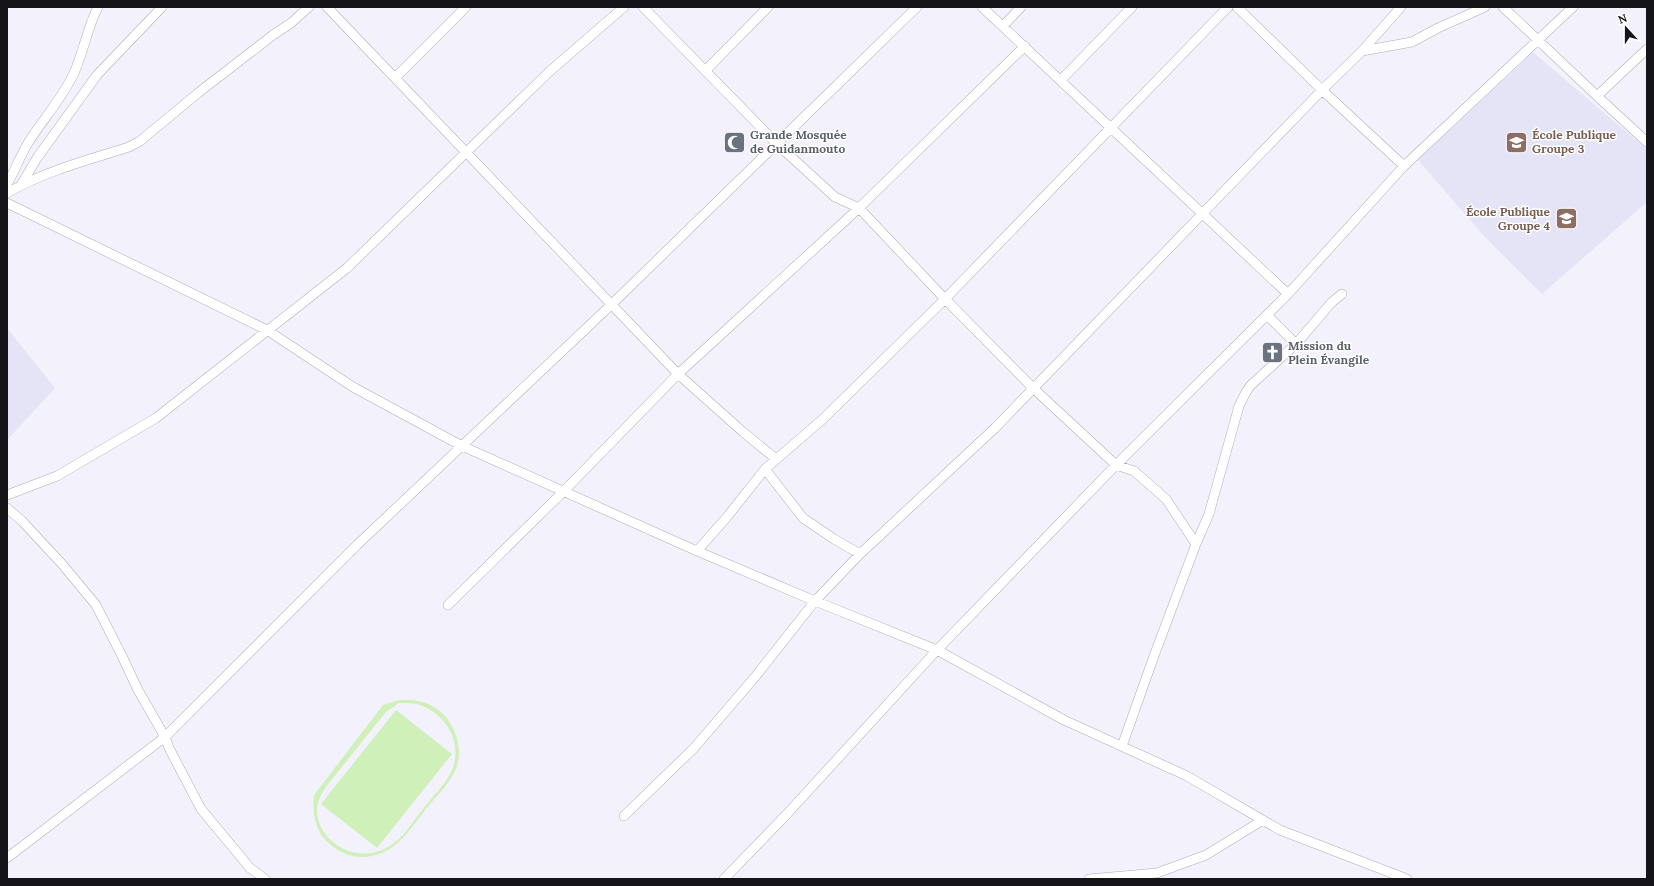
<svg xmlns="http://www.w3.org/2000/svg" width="1654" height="886" font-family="Lora,serif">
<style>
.built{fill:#e4e4f6}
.green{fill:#d0f0ba;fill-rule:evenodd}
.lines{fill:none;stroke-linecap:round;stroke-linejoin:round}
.minor-casing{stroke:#adadb7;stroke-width:10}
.minor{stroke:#fff;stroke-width:9}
.labels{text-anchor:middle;stroke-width:3;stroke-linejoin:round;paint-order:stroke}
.worship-label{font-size:12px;font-weight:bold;fill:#5b616d;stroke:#fff;text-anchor:start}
.education-label{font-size:12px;font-weight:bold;fill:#785e54;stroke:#fff;text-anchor:start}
</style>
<rect width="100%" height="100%" fill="#f2f1fc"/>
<!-- built -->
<path class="built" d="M1533 52 1617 124 1647 149V202L1542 294 1484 236 1418 160Z
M7 328 55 388 7 440Z"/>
<!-- green -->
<path class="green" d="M400 700C411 700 422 700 432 706 452 716 464 744 457 766 451 783 436 796 425 810 408 832 394 856 363 857 351 857 341 853 332 846 315 833 312 815 314 795L383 705ZM399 703C405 703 412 703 417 704 443 712 461 737 454 765 449 781 433 796 423 809 412 822 403 839 388 847 367 860 338 853 324 832 314 816 315 804 325 788L386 712Z
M396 710 452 754 377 848 321 804Z"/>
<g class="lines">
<defs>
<path id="minor" d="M327 7 678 374 743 432 776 459
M643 7 777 144 835 197 859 208 945 299 1033 388 1116 465 1134 471 1166 499 1196 544
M982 7 1288 294
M1237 7 1322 90 1404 166
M1503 7 1597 96 1647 142
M1003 26 1021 7
M1362 51 1412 42 1438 28 1485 7
M705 71 768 7
M395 78 466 7
M1061 80 1132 7
M1597 96 1647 49
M7 184C15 171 20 156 28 143 43 119 62 99 74 73 84 51 87 28 98 7
M21 185 37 158 97 75 162 7
M7 193C45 171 88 160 129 147L140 141 198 93 273 35 291 23 309 7
M7 203 267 330 353 387 462 446 697 551 815 601 937 650 1064 720 1187 776 1280 830 1407 879
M1267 315 1296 344
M765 469 803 518 834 539 860 554
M7 495 57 476 156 418 347 268 550 71 624 7
M7 508 22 521 62 564 96 605 122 656 138 690 165 737 169 748 201 809 250 868 265 879
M697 551 727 517 765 469 823 419 945 299 1228 7
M448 605 564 491 678 374 859 208 1025 46
M1122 746 1154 656 1196 544 1209 514 1239 406 1246 392 1251 385 1296 344 1332 302 1342 294
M624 816 694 748 755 677 815 601 860 554 995 428 1322 90 1362 51 1401 7
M7 858 165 737 357 545 612 304 917 7
M724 879 787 814 937 650 1116 465 1288 294 1404 166 1573 7
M1089 879 1157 873 1206 855 1263 820"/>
</defs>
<!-- minor casing -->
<use href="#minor" class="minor-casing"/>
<!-- minor -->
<use href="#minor" class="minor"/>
</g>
<!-- icons -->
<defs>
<symbol id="mosque-square" viewBox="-11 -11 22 22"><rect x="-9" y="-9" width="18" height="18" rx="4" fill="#6b7280" stroke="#fff"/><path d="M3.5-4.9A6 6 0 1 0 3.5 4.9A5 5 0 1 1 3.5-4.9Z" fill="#fff"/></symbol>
<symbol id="school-square" viewBox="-11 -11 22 22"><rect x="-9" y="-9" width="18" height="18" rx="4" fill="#8d6e63" stroke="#fff"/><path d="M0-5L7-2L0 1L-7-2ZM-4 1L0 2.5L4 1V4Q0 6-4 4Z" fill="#fff"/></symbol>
<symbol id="church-square" viewBox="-11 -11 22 22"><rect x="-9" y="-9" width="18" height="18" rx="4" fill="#6b7280" stroke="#fff"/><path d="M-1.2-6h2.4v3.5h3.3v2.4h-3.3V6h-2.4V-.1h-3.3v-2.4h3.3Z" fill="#fff"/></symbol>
</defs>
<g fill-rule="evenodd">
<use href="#mosque-square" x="722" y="130" width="25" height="25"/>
<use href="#school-square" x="1504" y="130" width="25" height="25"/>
<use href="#school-square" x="1554" y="206" width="25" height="25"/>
<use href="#church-square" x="1260" y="340" width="25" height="25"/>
</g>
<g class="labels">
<!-- worship labels -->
<g class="worship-label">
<text x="750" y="139">Grande Mosquée<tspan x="750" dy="14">de Guidanmouto</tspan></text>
<text x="1288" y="350">Mission du<tspan x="1288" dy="14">Plein Évangile</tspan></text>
</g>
<!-- education labels -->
<g class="education-label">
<text x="1532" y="139">École Publique<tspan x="1532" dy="14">Groupe 3</tspan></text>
<text x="1550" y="216" text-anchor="end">École Publique<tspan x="1550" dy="14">Groupe 4</tspan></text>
</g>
</g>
<!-- border -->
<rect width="1654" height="886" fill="none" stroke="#151519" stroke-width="16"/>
<!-- north arrow -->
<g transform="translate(1626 28) rotate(339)" stroke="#ffffff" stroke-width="3" paint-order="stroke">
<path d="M0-3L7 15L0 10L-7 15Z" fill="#151519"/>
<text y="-6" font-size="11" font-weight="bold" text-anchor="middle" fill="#151519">N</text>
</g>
</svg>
